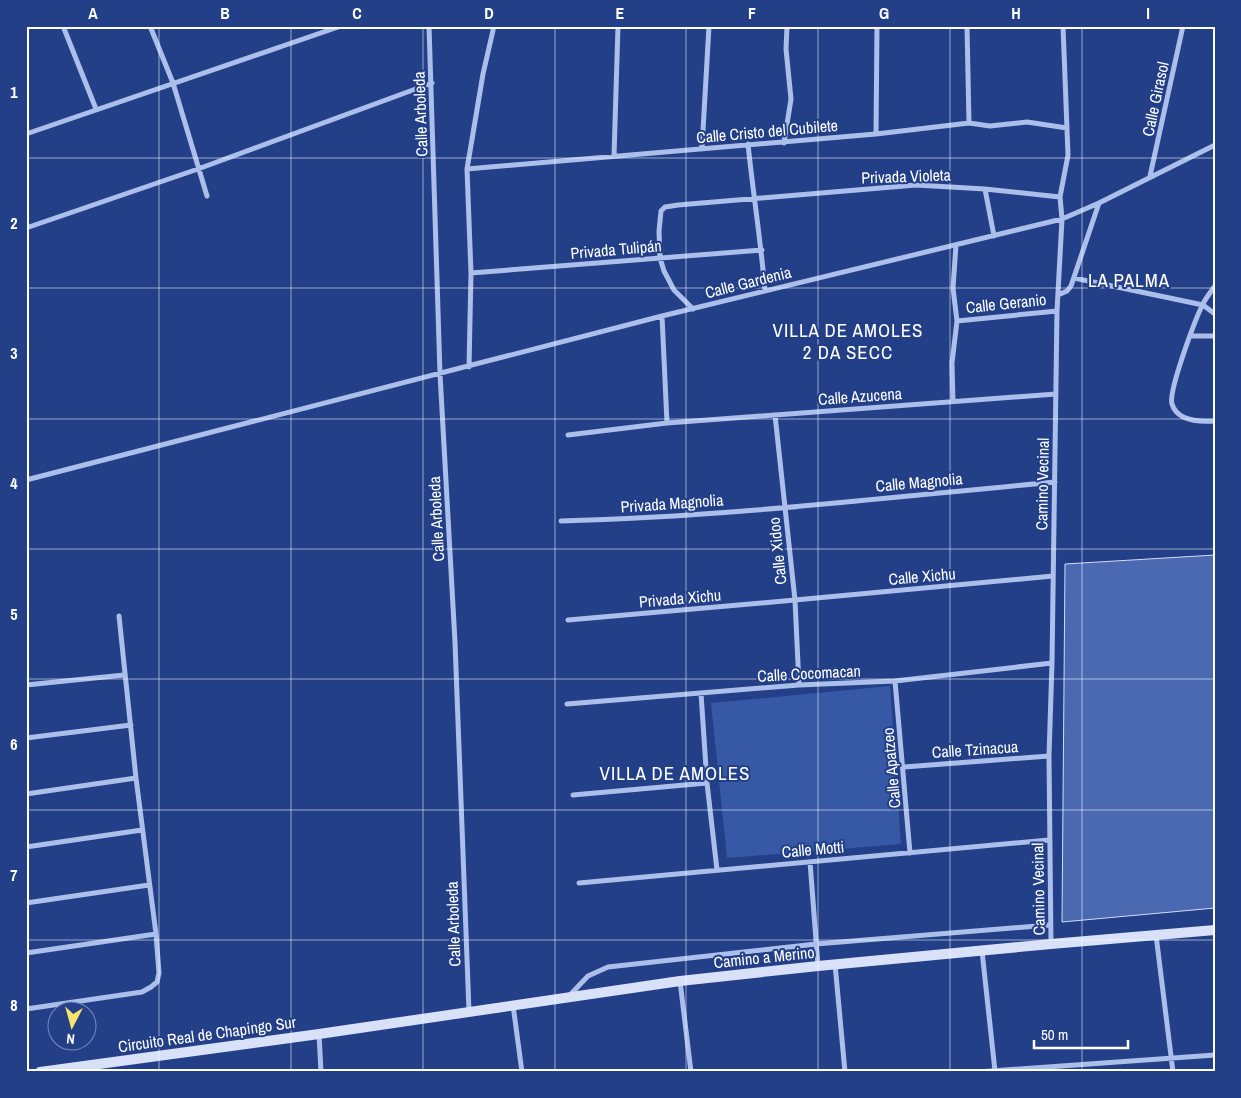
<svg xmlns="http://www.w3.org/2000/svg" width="1241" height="1098" font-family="'Archivo Narrow',sans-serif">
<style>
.green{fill:#3658a5}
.building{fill:#4b69b0;stroke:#d1ddf7}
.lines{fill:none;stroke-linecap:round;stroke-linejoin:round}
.street{stroke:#acbfea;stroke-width:5}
.secondary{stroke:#d8e1f8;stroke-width:10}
.grid{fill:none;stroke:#fff;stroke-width:1;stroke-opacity:0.55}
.labels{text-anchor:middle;stroke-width:4;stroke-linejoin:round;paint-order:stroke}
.street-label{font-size:16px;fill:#fff;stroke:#223f88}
.quarter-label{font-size:19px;letter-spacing:1px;fill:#fff;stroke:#223f88}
.neatline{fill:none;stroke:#fff;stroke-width:2}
.grid-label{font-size:16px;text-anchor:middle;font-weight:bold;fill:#fff}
</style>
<rect width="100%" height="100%" fill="#223f88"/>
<!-- green -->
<path class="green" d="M890 686 901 844 727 858 711 703Z"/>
<!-- building -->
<path class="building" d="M1215 555V908L1062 922 1065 564Z"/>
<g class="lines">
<!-- street -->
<path class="street" d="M63 26 96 109
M150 26 173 83 207 196
M429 26 440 374 455 642 469 1011
M967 26 969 123
M26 134 341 26
M876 134 877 26
M784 143 791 99 786 49 787 26
M748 144C753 193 761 242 765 291
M702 148 709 26
M614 156 618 26
M467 169 876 134 969 123 990 126 1027 122 1067 128
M1150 176 1183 26
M985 189 994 236
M26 228 198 169 432 83
M471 273 762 250
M1074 278 1203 305 1215 314
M1215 286C1210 293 1205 299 1202 306 1195 320 1168 392 1172 404 1177 421 1200 422 1215 421
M1058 295 1067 291 1071 286 1099 203
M693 309 674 290 664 271 660 258 659 231 661 211 665 207 678 205 916 185 985 189 1060 197
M662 316 667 423
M957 321 1057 311
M1190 336H1215
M469 367 471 273 467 169 483 74 494 26
M953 402 952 363 957 321 953 288 956 245
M775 415 795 600 799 685
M568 435 667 423 1056 394
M26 480 662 316 1062 219 1099 203 1215 145
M561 521C726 517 891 497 1055 482
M568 620 795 600 1053 576
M895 681 910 853
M26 685 124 675
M701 693 707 783 717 870
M567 704 799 685 895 681 1052 663
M26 738 131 725
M904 767 1049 756
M26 794 136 778
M573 795 707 783
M26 847 142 830
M810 862 818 966
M579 883 1049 840
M26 903 149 885
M1156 935 1173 1072
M1051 944 1049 756 1052 663 1057 311 1062 219 1060 197 1068 155 1063 26
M982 951 995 1071
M26 953 156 934
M835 964 845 1072
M680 981 691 1072
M569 996 588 976 608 967 816 944 1050 925
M513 1005 522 1072
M26 1009 142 992 151 987 157 982 159 973 156 934 136 778 119 616
M319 1034 321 1072
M978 1072 1215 1055"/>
<!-- secondary -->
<path class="secondary" d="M40 1072 319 1034 680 981 818 966 1051 944 1215 930"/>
</g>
<!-- grid -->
<path class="grid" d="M159 26V1072M291 26V1072M423 26V1072M555 26V1072M686 26V1072M818 26V1072M950 26V1072M1082 26V1072M26 158H1215M26 288H1215M26 419H1215M26 549H1215M26 679H1215M26 810H1215M26 940H1215"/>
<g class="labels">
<!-- street labels -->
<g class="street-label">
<text transform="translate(1155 99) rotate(-78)" y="6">Calle Girasol</text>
<text transform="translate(420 114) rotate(-92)" y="6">Calle Arboleda</text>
<text transform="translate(767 131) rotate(-5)" y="6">Calle Cristo del Cubilete</text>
<text transform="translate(906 176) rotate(-2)" y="6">Privada Violeta</text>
<text transform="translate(616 249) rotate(-5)" y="6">Privada Tulipán</text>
<text transform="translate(748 282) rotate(-14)" y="6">Calle Gardenia</text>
<text transform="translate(1006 303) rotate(-6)" y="6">Calle Geranio</text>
<text transform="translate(860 396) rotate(-4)" y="6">Calle Azucena</text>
<text transform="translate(919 482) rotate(-5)" y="6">Calle Magnolia</text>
<text transform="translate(1042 484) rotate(-89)" y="6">Camino Vecinal</text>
<text transform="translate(672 503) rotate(-4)" y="6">Privada Magnolia</text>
<text transform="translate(436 519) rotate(-93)" y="6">Calle Arboleda</text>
<text transform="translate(777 551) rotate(-96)" y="6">Calle Xidoo</text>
<text transform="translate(922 576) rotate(-5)" y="6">Calle Xichu</text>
<text transform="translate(680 598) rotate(-5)" y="6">Privada Xichu</text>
<text transform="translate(809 673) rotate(-3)" y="6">Calle Cocomacan</text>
<text transform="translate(975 749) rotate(-4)" y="6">Calle Tzinacua</text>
<text transform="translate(891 768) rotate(-95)" y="6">Calle Apatzeo</text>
<text transform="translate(813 849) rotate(-5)" y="6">Calle Motti</text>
<text transform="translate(1038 889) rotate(-91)" y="6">Camino Vecinal</text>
<text transform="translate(453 924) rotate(-92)" y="6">Calle Arboleda</text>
<text transform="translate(764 957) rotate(-6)" y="6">Camino a Merino</text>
<text transform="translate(207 1034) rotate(-8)" y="6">Circuito Real de Chapingo Sur</text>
</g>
<!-- quarter labels -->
<g class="quarter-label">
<text x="1129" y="287">LA PALMA</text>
<text x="848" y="337">VILLA DE AMOLES<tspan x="848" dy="22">2 DA SECC</tspan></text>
<text x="675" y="780">VILLA DE AMOLES</text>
</g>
</g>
<!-- border -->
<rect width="1241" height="1098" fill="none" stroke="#223f88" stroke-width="55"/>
<!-- north arrow -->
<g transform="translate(72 1026) rotate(186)"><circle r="24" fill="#223f88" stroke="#7a8cb8"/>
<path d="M0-4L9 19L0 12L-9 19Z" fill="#f6e26e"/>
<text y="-8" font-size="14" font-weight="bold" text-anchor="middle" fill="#ffffff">N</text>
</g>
<!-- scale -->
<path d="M1034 1040v8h94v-8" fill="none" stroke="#ffffff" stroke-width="2.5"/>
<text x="1041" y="1040" font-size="15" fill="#ffffff" stroke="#223f88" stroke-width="4" paint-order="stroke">50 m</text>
<rect x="28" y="28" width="1186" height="1042" class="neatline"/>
<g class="grid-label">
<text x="93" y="19">A</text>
<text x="225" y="19">B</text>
<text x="357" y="19">C</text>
<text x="489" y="19">D</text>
<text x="620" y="19">E</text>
<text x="752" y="19">F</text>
<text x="884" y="19">G</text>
<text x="1016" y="19">H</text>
<text x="1148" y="19">I</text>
<text x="14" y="98">1</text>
<text x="14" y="229">2</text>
<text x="14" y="359">3</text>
<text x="14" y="489">4</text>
<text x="14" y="620">5</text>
<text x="14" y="750">6</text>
<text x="14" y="881">7</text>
<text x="14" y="1011">8</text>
</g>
</svg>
